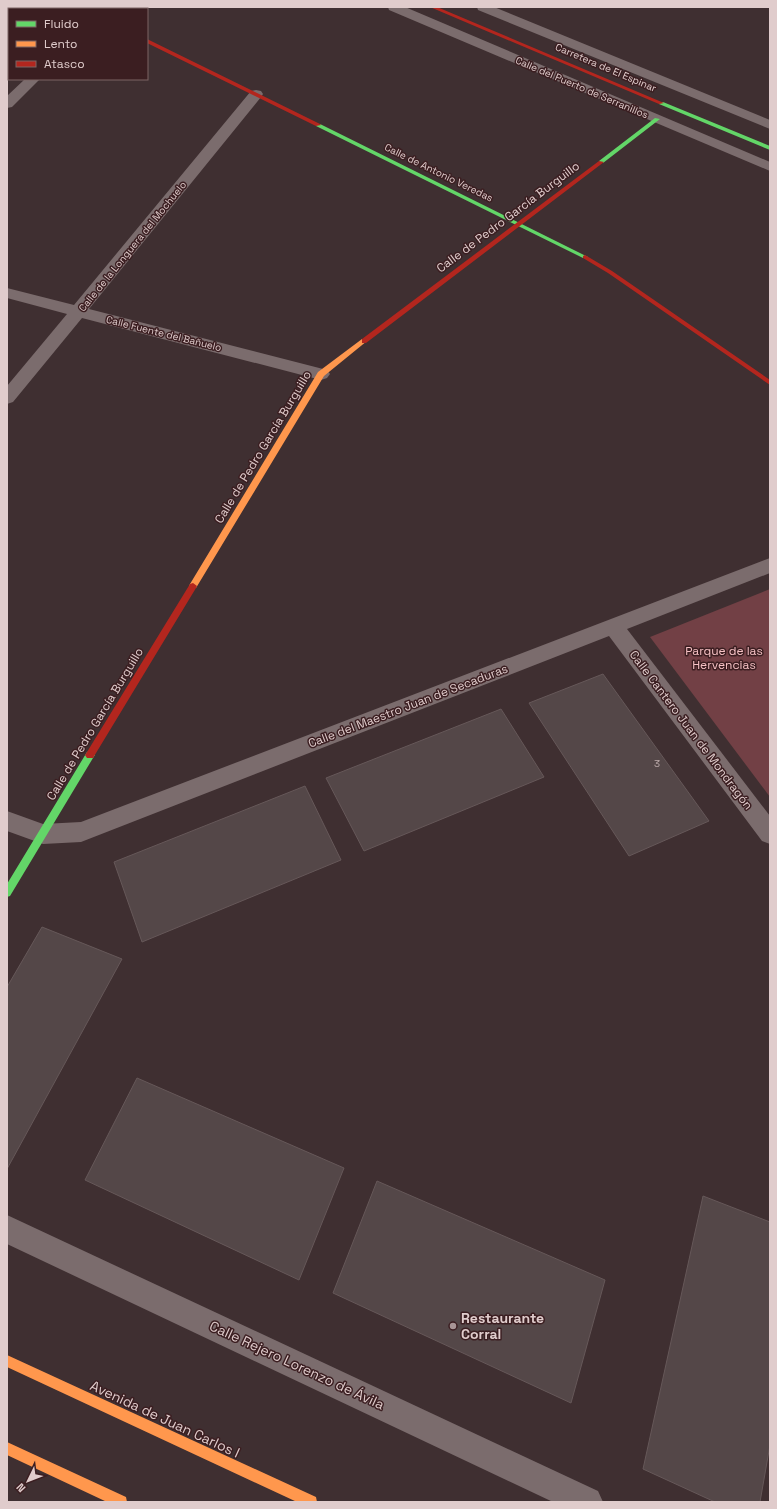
<svg xmlns="http://www.w3.org/2000/svg" width="777" height="1509" font-family="'Space Grotesk',sans-serif">
<style>
.green{fill:#724045}
.building{fill:#544748;stroke:#665859}
.lines{fill:none;stroke-linecap:round;stroke-linejoin:round}
.street{fill:#7b6c6d;fill-rule:evenodd}
.fast{fill:#63d668;fill-rule:evenodd}
.slow{fill:#ff974d;fill-rule:evenodd}
.jam{fill:#b3261e;fill-rule:evenodd}
.poi-dot{fill:#a89596;stroke:#3b1e21;stroke-width:1.5}
.labels{text-anchor:middle;stroke-width:3;stroke-linejoin:round;paint-order:stroke}
.far-street-label{font-size:10px;fill:#e0cccc;stroke:#3b1e21}
.number-label{font-size:10px;fill:#bdabab}
.street-label{font-size:12px;fill:#e0cccc;stroke:#3b1e21}
.park-label{font-size:12px;fill:#f6c1c4;stroke:#3b1e21}
.near-poi-label{font-size:14px;font-weight:bold;fill:#e0cccc;stroke:#3b1e21;text-anchor:start}
.near-street-label{font-size:14px;fill:#e0cccc;stroke:#3b1e21}
</style>
<rect width="100%" height="100%" fill="#3f2f31"/>
<!-- green -->
<path class="green" d="M770 589V797L650 637Z"/>
<!-- building -->
<path class="building" d="M603 674 709 821 629 856 529 703Z
M501 709 544 777 364 851 326 778Z
M305 786 341 860 142 942 114 862Z
M42 927 122 959 7 1169V987Z
M137 1078 344 1168 299 1280 85 1180Z
M377 1181 605 1280 571 1403 333 1293Z
M703 1196 770 1222V1445L760 1502H715L643 1469Z"/>
<g class="lines">
<!-- street -->
<path class="street" d="M388 7H405L770 162V171L389 10Z
M477 7H494L770 120V129L478 10Z
M25 79H40L12 107 7 108V96Z
M256 90 261 91 263 94 261 97 89 309 327 370 330 374 327 378 321 380 82 318 13 402 7 404V386L67 314 7 298V288L74 305 251 91Z
M770 558V573L627 629 770 816V844L762 841 609 636 81 842 43 844 7 831V811L43 824 81 822Z
M7 1215 598 1491 603 1502H553L7 1244Z"/>
<!-- fast -->
<path class="fast" d="M659 102H663L770 146V150L659 104Z
M655 118 660 119 603 163H599V161Z
M316 124H320L588 257 587 258H583L316 126Z
M90 751 93 752 95 755 93 758 10 896 7 897V884L87 752Z"/>
<!-- slow -->
<path class="slow" d="M362 339H364L367 341 324 376 196 588H190L189 586 190 584 318 372Z
M7 1355 316 1497 317 1502H297L7 1367Z
M7 1442 126 1497 127 1502H107L7 1455Z"/>
<!-- jam -->
<path class="jam" d="M76 7H83L86 9H79Z
M430 7H437L664 103 659 104Z
M147 39 320 124 321 125 316 126 147 43Z
M599 161 604 162 366 343H362V339Z
M585 255 612 271 770 380V385L608 273 583 258V256Z
M193 583 197 586 196 588 93 758H87L85 755 87 752 190 584Z"/>
</g>
<!-- markers -->
<circle class="poi-dot" cx="453" cy="1326" r="4"/>
<g class="labels">
<!-- far-street labels -->
<g class="far-street-label">
<text transform="translate(606 67) rotate(23)" y="4">Carretera de El Espinar</text>
<text transform="translate(582 87) rotate(23)" y="4">Calle del Puerto de Serranillos</text>
<text transform="translate(439 172) rotate(26)" y="4">Calle de Antonio Veredas</text>
<text transform="translate(132 246) rotate(-51)" y="4">Calle de la Longuera del Mochuelo</text>
<text transform="translate(164 333) rotate(14)" y="4">Calle Fuente del Bañuelo</text>
</g>
<!-- number labels -->
<g class="number-label">
<text x="657" y="767">3</text>
</g>
<!-- street labels -->
<g class="street-label">
<text transform="translate(508 217) rotate(-37)" y="4">Calle de Pedro García Burguillo</text>
<text transform="translate(263 447) rotate(-59)" y="4">Calle de Pedro García Burguillo</text>
<text transform="translate(408 706) rotate(-21)" y="4">Calle del Maestro Juan de Secaduras</text>
<text transform="translate(95 724) rotate(-59)" y="4">Calle de Pedro García Burguillo</text>
<text transform="translate(691 730) rotate(53)" y="4">Calle Cantero Juan de Mondragón</text>
</g>
<!-- park labels -->
<g class="park-label">
<text x="724" y="655">Parque de las<tspan x="724" dy="14">Hervencias</tspan></text>
</g>
<!-- near-poi labels -->
<g class="near-poi-label">
<text x="461" y="1323">Restaurante<tspan x="461" dy="16">Corral</tspan></text>
</g>
<!-- near-street labels -->
<g class="near-street-label">
<text transform="translate(297 1365) rotate(25)" y="5">Calle Rejero Lorenzo de Ávila</text>
<text transform="translate(165 1419) rotate(25)" y="5">Avenida de Juan Carlos I</text>
</g>
</g>
<!-- border -->
<rect width="777" height="1509" fill="none" stroke="#e0cccc" stroke-width="16"/>
<!-- legend -->
<rect x="8" y="8" width="140" height="72" fill="#3b1e21" stroke="#7d6465"/>
<rect x="16" y="21" width="20" height="6" fill="#63d668" stroke="#7d6465"/>
<text x="44" y="28" font-size="12" fill="#e0cccc">Fluido</text>
<rect x="16" y="41" width="20" height="6" fill="#ff974d" stroke="#7d6465"/>
<text x="44" y="48" font-size="12" fill="#e0cccc">Lento</text>
<rect x="16" y="61" width="20" height="6" fill="#b3261e" stroke="#7d6465"/>
<text x="44" y="68" font-size="12" fill="#e0cccc">Atasco</text>
<!-- north arrow -->
<g transform="translate(28 1481) rotate(227)" stroke="#3b1e21" stroke-width="3" paint-order="stroke">
<path d="M0-3L7 15L0 10L-7 15Z" fill="#e0cccc"/>
<text y="-6" font-size="11" font-weight="bold" text-anchor="middle" fill="#e0cccc">N</text>
</g>
</svg>
